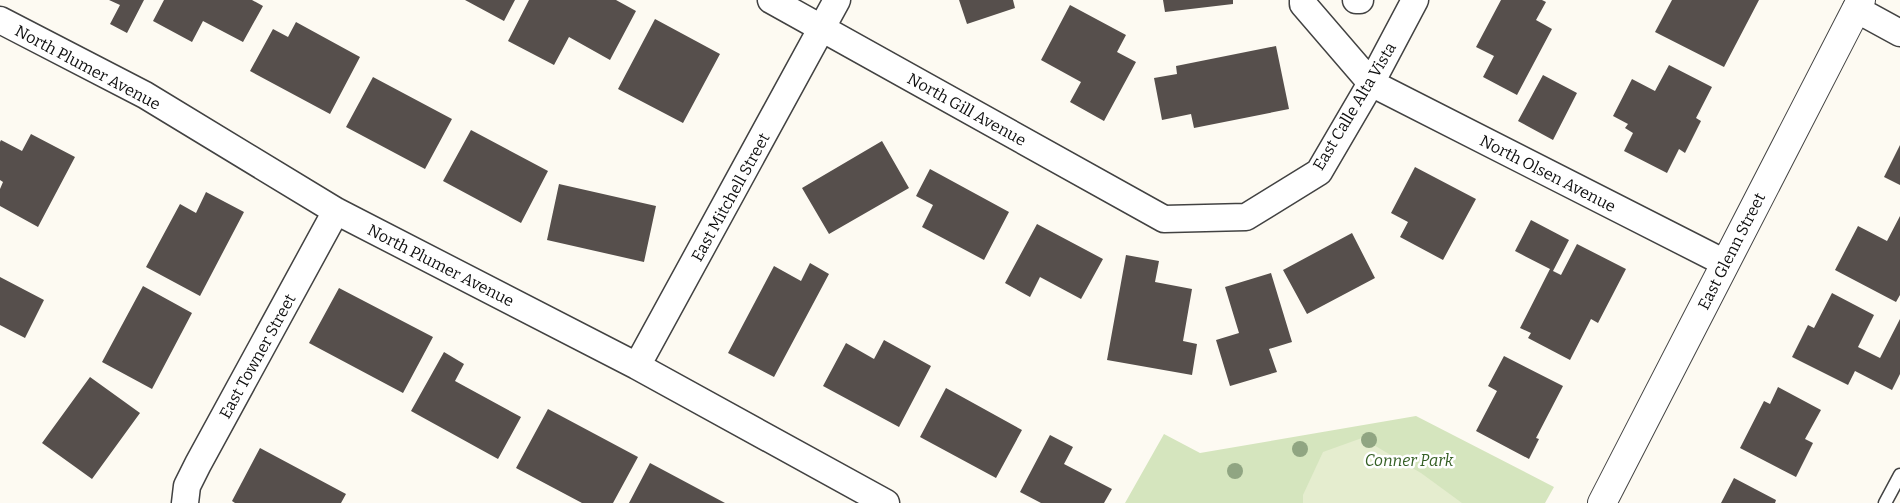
<svg xmlns="http://www.w3.org/2000/svg" width="1900" height="503" font-family="Bitter,serif">
<style>
.green{fill:#d5e5be}
.pitch{fill:#e5edcf}
.building{fill:#564f4c}
.lines{fill:none;stroke-linecap:round;stroke-linejoin:round}
.service-casing{stroke:#424242;stroke-width:15}
.minor-casing{stroke:#424242;stroke-width:29}
.tertiary-casing{stroke:#424242;stroke-width:30}
.service{stroke:#fff;stroke-width:12}
.minor{stroke:#fff;stroke-width:26}
.tertiary{stroke:#fff;stroke-width:28}
.tree{fill:#90a582}
.labels{text-anchor:middle;stroke-width:5;stroke-linejoin:round;paint-order:stroke}
.street-label{font-size:16px;fill:#0f0f0f;stroke:#fff}
.park-label{font-size:16px;font-style:italic;fill:#366026;stroke:#fff}
</style>
<rect width="100%" height="100%" fill="#fdfaf2"/>
<!-- green -->
<path class="green" d="M1416 416 1554 487 1545 503H1125L1164 434 1200 453Z"/>
<!-- pitch -->
<path class="pitch" d="M1362 438 1421 473 1462 503H1303V495L1323 452Z"/>
<!-- building -->
<path class="building" d="M109 0H144L127 33 110 24 120 5Z
M164 0H252L263 6 243 42 203 21 192 42 153 21Z
M465 0H515L504 21Z
M529 0H616L636 11 610 60 569 37 554 65 508 41Z
M959 0H1013L1015 8 967 24Z
M1163 0H1233V4L1165 12Z
M1501 0H1542L1546 2 1536 20 1552 29 1517 95 1483 77 1494 56 1476 47Z
M1672 0H1759L1724 67 1655 32Z
M1070 5 1126 35 1117 52 1136 62 1104 121 1070 102 1081 82 1041 60Z
M655 19 720 54 683 123 618 89Z
M296 22 360 57 330 114 250 71 273 29 288 37Z
M1276 46 1289 109 1194 128 1191 114 1162 120 1154 78 1177 74 1176 66Z
M1669 65 1712 87 1696 118 1701 121 1685 153 1679 149 1667 173 1624 151 1633 133 1625 128 1628 124 1613 116 1632 79 1655 91Z
M1543 75 1577 93 1553 140 1518 121Z
M373 77 452 119 425 169 346 127Z
M471 130 548 171 521 223 443 181Z
M31 134 75 157 38 227 0 206V189L3 182 0 180V142L1 140 22 151Z
M882 141 909 188 829 234 802 188Z
M1900 145V185L1884 177Z
M1415 167 1476 199 1443 260 1400 237 1408 222 1391 213Z
M930 169 1009 212 984 260 922 227 933 205 916 196Z
M559 184 656 206 644 262 547 240Z
M206 192 244 212 200 296 146 267 180 204 196 213Z
M1900 216V295L1896 302 1835 270 1858 226 1887 241Z
M1531 220 1569 240 1553 271 1561 275 1577 244 1626 269 1598 323 1591 319 1570 360 1528 338 1531 333 1520 328 1550 269 1515 251Z
M1037 224 1103 259 1081 299 1040 277 1030 297 1005 283Z
M1352 233 1375 278 1307 314 1283 270Z
M1126 255 1159 261 1155 282 1192 289 1183 341 1197 344 1192 375 1107 360Z
M810 263 829 274 774 377 728 353 774 266 801 281Z
M1271 273 1292 342 1269 349 1277 372 1230 386 1216 340 1239 333 1225 287Z
M0 277 44 300 25 338 0 325Z
M143 286 192 313 152 389 102 362Z
M339 288 433 337 403 393 309 343Z
M1832 293 1874 315 1858 347 1880 358 1900 319V374L1892 390 1855 371 1848 385 1792 357 1808 325 1814 328Z
M884 340 931 366 899 427 823 386 846 343 874 359Z
M444 352 464 364 455 381 521 417 498 459 411 411Z
M1504 356 1563 386 1536 438 1539 439 1529 459 1476 431 1497 391 1488 386Z
M90 377 140 413 92 479 42 443Z
M1778 387 1821 410 1805 439 1813 443 1796 477 1740 448 1764 401 1770 404Z
M946 388 1022 430 996 478 920 437Z
M548 409 638 457 613 503H582L516 468Z
M1050 435 1073 447 1064 464 1112 489 1104 503H1041L1020 492Z
M260 448 346 494 341 503H235L232 501Z
M650 463 725 503H629Z
M1734 478 1776 500 1775 503H1721Z"/>
<g class="lines">
<defs>
<path id="service" d="M1885 503 1900 475"/>
<path id="minor" d="M771 0 1164 219 1246 217 1319 172 1371 83 1415 0
M1303 0V4L1371 83 1725 263
M1356 0H1360
M1856 9 1900 33
M0 20 145 95 336 211 637 366 886 503
M637 366 837 0
M185 503 187 486 198 464 336 211"/>
<path id="tertiary" d="M1602 503 1861 0"/>
</defs>
<!-- service casing -->
<use href="#service" class="service-casing"/>
<!-- minor casing -->
<use href="#minor" class="minor-casing"/>
<!-- tertiary casing -->
<use href="#tertiary" class="tertiary-casing"/>
<!-- service -->
<use href="#service" class="service"/>
<!-- minor -->
<use href="#minor" class="minor"/>
<!-- tertiary -->
<use href="#tertiary" class="tertiary"/>
</g>
<!-- trees -->
<g class="tree">
<circle cx="1369" cy="440" r="8"/>
<circle cx="1300" cy="449" r="8"/>
<circle cx="1235" cy="471" r="8"/>
</g>
<g class="labels">
<!-- street labels -->
<g class="street-label">
<text transform="translate(88 67) rotate(28)" y="6">North Plumer Avenue</text>
<text transform="translate(1354 106) rotate(-59)" y="6">East Calle Alta Vista</text>
<text transform="translate(967 109) rotate(29)" y="6">North Gill Avenue</text>
<text transform="translate(1548 173) rotate(27)" y="6">North Olsen Avenue</text>
<text transform="translate(730 197) rotate(-61)" y="6">East Mitchell Street</text>
<text transform="translate(1731 251) rotate(-63)" y="6">East Glenn Street</text>
<text transform="translate(441 265) rotate(27)" y="6">North Plumer Avenue</text>
<text transform="translate(257 356) rotate(-61)" y="6">East Towner Street</text>
</g>
<!-- park labels -->
<g class="park-label">
<text x="1409" y="466">Conner Park</text>
</g>
</g>
</svg>
